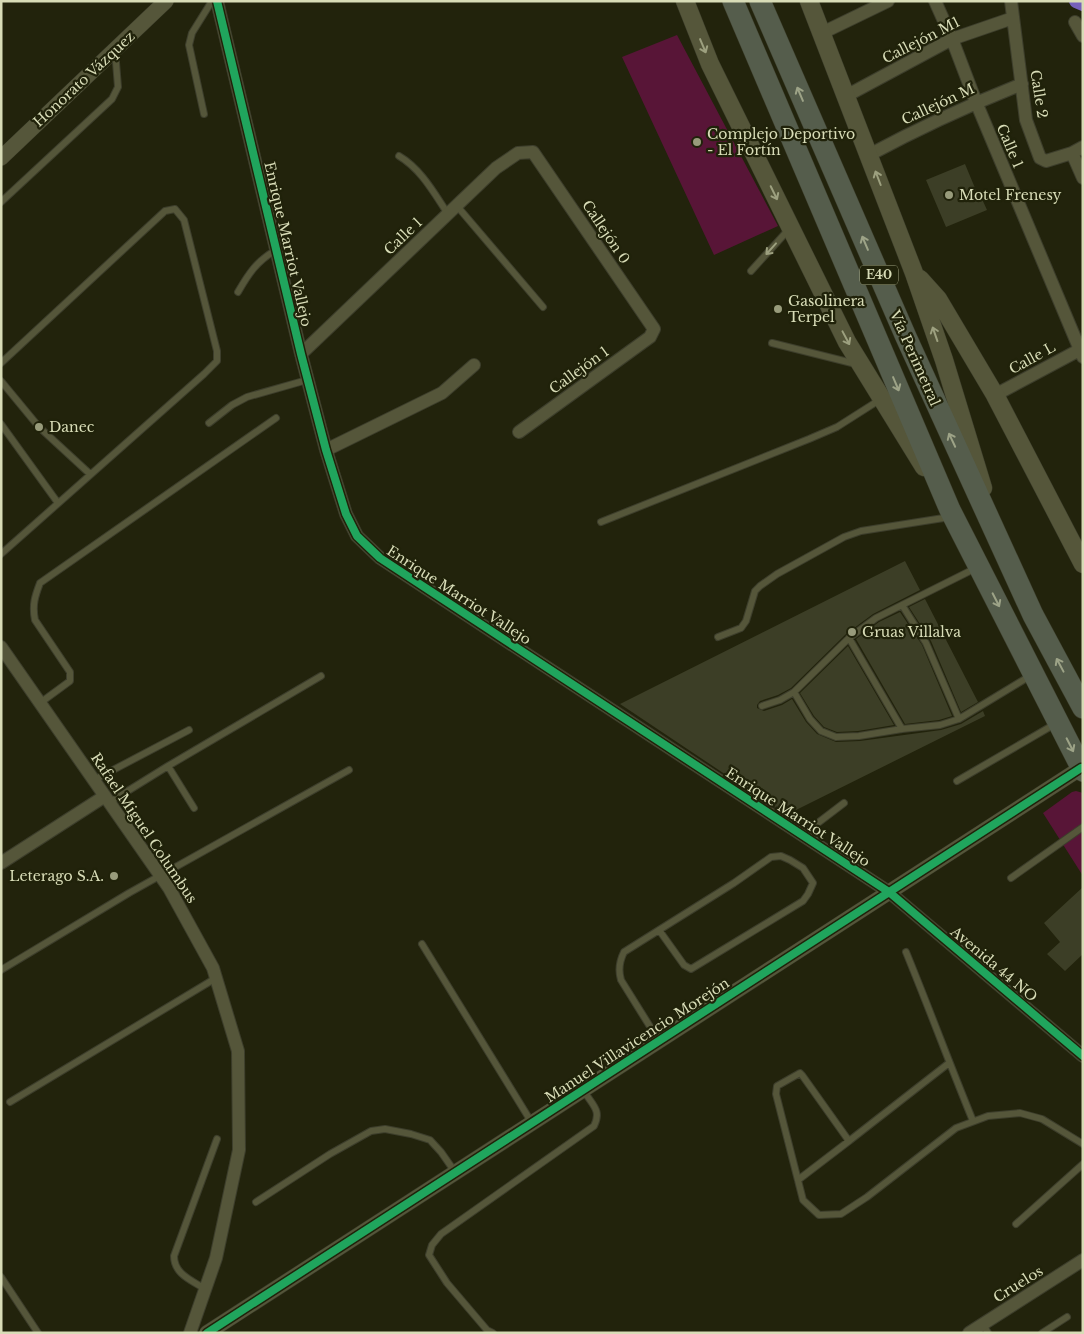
<svg xmlns="http://www.w3.org/2000/svg" width="1084" height="1334" font-family="'Libre Baskerville',serif">
<style>
.green{fill:#581537}
.lines{fill:none;stroke-linecap:round;stroke-linejoin:round}
.canal{stroke:#7660ba;stroke-width:14}
.building{fill:#3c3e26}
.service-casing{stroke:#3d3e2c;stroke-width:8}
.minor-casing{stroke:#3d3e2c;stroke-width:14}
.tertiary-casing{stroke:#3d3e2c;stroke-width:16}
.secondary-casing{stroke:#3d3e2c;stroke-width:19}
.trunk-casing{stroke:#3d3e2c;stroke-width:22}
.service{stroke:#55563a;stroke-width:6}
.minor{stroke:#55563a;stroke-width:12}
.tertiary{stroke:#55563a;stroke-width:15}
.secondary{stroke:#55563a;stroke-width:18}
.trunk{stroke:#555d4c;stroke-width:21}
.cycleway-casing{stroke:#20220a;stroke-width:11}
.cycleway{stroke:#20a55d;stroke-width:8}
.oneway{stroke:#9da07f}
.oneway2{stroke:#9da387}
.poi-dot{fill:#989b7b;stroke:#20220a;stroke-width:2}
.labels{text-anchor:middle;stroke-width:4.5;stroke-linejoin:round;paint-order:stroke}
.shield{fill:#20220a;stroke:#a1a483;stroke-width:1}
.shield-label{font-size:12px;font-weight:bold;fill:#d8dcb7}
.street-label{font-size:14px;fill:#d8dcb7;stroke:#20220a}
.poi-label{font-size:14px;fill:#d8dcb7;stroke:#20220a;text-anchor:start}
</style>
<rect width="100%" height="100%" fill="#22230c"/>
<!-- green -->
<path class="green" d="M677 35 778 226 714 255 622 57Z
M1076 791 1083 793V876L1043 813 1072 792Z"/>
<g class="lines">
<!-- canal -->
<path class="canal" d="M1076 1 1083 4"/>
</g>
<!-- building -->
<path class="building" d="M965 164 980 200 982 199 987 210 946 227 926 180Z
M905 561 920 590 873 614 846 634 791 688 778 695 760 701 757 705V708L764 711 782 705 792 699 806 722 817 734 836 742 860 741 941 730 961 724 983 711 985 716 786 815 620 704Z
M925 599 978 702 961 712 931 641 909 607Z
M900 612 922 645 952 716 939 720 905 724 856 639 879 622Z
M848 646 894 725 858 731 837 732 824 727 814 716 800 693Z
M1083 887V954L1065 971 1047 954 1060 942 1044 923Z"/>
<g class="lines">
<defs>
<path id="service" d="M204 114 189 45 192 33 212 1
M399 156C421 169 434 193 448 214
M1 202 112 99 118 87 115 50
M457 206 543 307
M751 271 790 228
M238 292C249 273 257 261 276 250
M772 343 856 364
M1 363 165 211 175 209 184 220 217 351V361L204 374 1 554
M1 381 39 427 90 474
M209 423 232 405 247 397 307 380
M1 424 58 503
M601 522 809 439 837 427 881 399
M902 605 976 568
M718 637 741 628 746 621 755 591 760 586 777 574 844 537 861 531 950 517
M849 638 902 729
M794 692 810 719 821 731 836 737 859 736 902 729 940 725 959 719 1030 676
M40 703 70 681V672L35 620C32 605 35 596 40 583L276 418
M762 706 780 700 794 692 849 638 876 618 902 605 926 643 959 719
M168 766 321 676
M94 780 189 730
M957 781 1055 724
M110 802 168 766 194 808
M802 835 844 803
M1011 878 1083 827
M422 944 532 1123
M906 952C929 1008 950 1065 973 1121
M1 970 129 893 349 770
M659 1041 621 980C618 970 619 962 624 952L734 883 771 857 781 856 790 860 803 868 813 883 808 894 803 901 691 969 684 965 659 930
M949 1063 849 1141 802 1075 800 1073 777 1086 776 1094 803 1200 819 1215 841 1214 867 1197 956 1128 988 1116 1020 1113 1042 1119 1083 1144
M10 1102 216 978
M798 1180 849 1141
M256 1202 330 1154 371 1131 385 1129 411 1134 430 1140 441 1152 455 1172
M1016 1224 1083 1164
M1 1277 38 1333
M205 1289C191 1280 174 1274 174 1256L217 1139
M983 1324 988 1333
M493 1333 487 1330 447 1283 429 1255 432 1245 441 1234 594 1126C602 1110 592 1105 584 1091
M1042 1333 1067 1317"/>
<path id="minor" d="M217 1 301 354 326 450 346 514 357 536 380 558 889 892 1083 1056
M935 1 952 39 976 102 1083 357
M1011 1 1026 120 1040 158 1046 161 1072 153 1083 147
M1075 22 1083 36
M822 33 888 1
M846 96 952 39 1013 18
M1072 153 1083 178
M869 155C919 128 969 105 1022 84
M301 354 496 168 518 153 533 152 654 329 650 337 519 432
M995 395 1083 348
M326 450 442 393 474 365
M1 647 169 888 213 968 238 1051 239 1150 216 1258 190 1333
M1 863 105 796
M969 1333 1083 1260"/>
<path id="tertiary" d="M1 158 166 1
M207 1333 1081 768"/>
<path id="secondary" d="M685 1 710 64 847 342 924 467
M809 1 914 273 944 360 983 488
M920 279 938 299 995 395 1083 564"/>
<path id="trunk" d="M733 1 950 510 1083 771
M760 1 906 337 1033 615 1083 708"/>
</defs>
<!-- service casing -->
<use href="#service" class="service-casing"/>
<!-- minor casing -->
<use href="#minor" class="minor-casing"/>
<!-- tertiary casing -->
<use href="#tertiary" class="tertiary-casing"/>
<!-- secondary casing -->
<use href="#secondary" class="secondary-casing"/>
<!-- trunk casing -->
<use href="#trunk" class="trunk-casing"/>
<!-- service -->
<use href="#service" class="service"/>
<!-- minor -->
<use href="#minor" class="minor"/>
<!-- tertiary -->
<use href="#tertiary" class="tertiary"/>
<!-- secondary -->
<use href="#secondary" class="secondary"/>
<!-- trunk -->
<use href="#trunk" class="trunk"/>
<defs>
<path id="cycleway" d="M217 1 301 354 326 450 346 514 357 536 380 558 889 892 1083 1056
M207 1333 1081 768"/>
</defs>
<!-- cycleway casing -->
<use href="#cycleway" class="cycleway-casing"/>
<!-- cycleway -->
<use href="#cycleway" class="cycleway"/>
</g>
<!-- one-way arrows -->
<defs><path id="oneway-shaft" d="M-6 0H5M1.5-3L5.5 0L1.5 3" fill="none" stroke-width="1.6" stroke-linecap="round" stroke-linejoin="round" transform="scale(1.25)"/></defs>
<g class="oneway">
<use href="#oneway-shaft" transform="translate(703 46) rotate(67)"/>
<use href="#oneway-shaft" transform="translate(878 178) rotate(-111)"/>
<use href="#oneway-shaft" transform="translate(774 193) rotate(64)"/>
<use href="#oneway-shaft" transform="translate(771 249) rotate(132)"/>
<use href="#oneway-shaft" transform="translate(935 334) rotate(-109)"/>
<use href="#oneway-shaft" transform="translate(846 338) rotate(62)"/>
</g>
<g class="oneway2">
<use href="#oneway-shaft" transform="translate(800 94) rotate(-113)"/>
<use href="#oneway-shaft" transform="translate(865 243) rotate(-113)"/>
<use href="#oneway-shaft" transform="translate(896 384) rotate(67)"/>
<use href="#oneway-shaft" transform="translate(952 440) rotate(-115)"/>
<use href="#oneway-shaft" transform="translate(996 600) rotate(63)"/>
<use href="#oneway-shaft" transform="translate(1060 665) rotate(-118)"/>
<use href="#oneway-shaft" transform="translate(1070 745) rotate(63)"/>
</g>
<!-- markers -->
<g class="poi-dot">
<circle cx="697" cy="142" r="5"/>
<circle cx="949" cy="195" r="5"/>
<circle cx="778" cy="309" r="5"/>
<circle cx="39" cy="427" r="5"/>
<circle cx="852" cy="632" r="5"/>
<circle cx="114" cy="876" r="5"/>
</g>
<g class="labels">
<!-- shield labels -->
<rect class="shield" x="860" y="265.5" width="38" height="19" rx="4"/>
<g class="shield-label">
<text x="879" y="279">E40</text>
</g>
<!-- street labels -->
<g class="street-label">
<text transform="translate(921 40) rotate(-27)" y="5">Callejón M1</text>
<text transform="translate(84 79) rotate(-43)" y="5">Honorato Vázquez</text>
<text transform="translate(1039 94) rotate(81)" y="5">Calle 2</text>
<text transform="translate(938 104) rotate(-25)" y="5">Callejón M</text>
<text transform="translate(1010 146) rotate(67)" y="5">Calle 1</text>
<text transform="translate(606 232) rotate(56)" y="5">Callejón 0</text>
<text transform="translate(403 236) rotate(-44)" y="5">Calle 1</text>
<text transform="translate(288 244) rotate(77)" y="5">Enrique Marriot Vallejo</text>
<text transform="translate(915 358) rotate(66)" y="5">Vía Perimetral</text>
<text transform="translate(1032 358) rotate(-29)" y="5">Calle L</text>
<text transform="translate(579 370) rotate(-36)" y="5">Callejón 1</text>
<text transform="translate(459 595) rotate(33)" y="5">Enrique Marriot Vallejo</text>
<text transform="translate(798 817) rotate(33)" y="5">Enrique Marriot Vallejo</text>
<text transform="translate(144 828) rotate(56)" y="5">Rafael Miguel Columbus</text>
<text transform="translate(994 964) rotate(40)" y="5">Avenida 44 NO</text>
<text transform="translate(637 1040) rotate(-33)" y="5">Manuel Villavicencio Morejón</text>
<text transform="translate(1018 1284) rotate(-32)" y="5">Cruelos</text>
</g>
<!-- poi labels -->
<g class="poi-label">
<text x="707" y="139">Complejo Deportivo<tspan x="707" dy="16">- El Fortín</tspan></text>
<text x="959" y="200">Motel Frenesy</text>
<text x="788" y="306">Gasolinera<tspan x="788" dy="16">Terpel</tspan></text>
<text x="49" y="432">Danec</text>
<text x="862" y="637">Gruas Villalva</text>
<text x="104" y="881" text-anchor="end">Leterago S.A.</text>
</g>
</g>
<!-- border -->
<rect width="1084" height="1334" fill="none" stroke="#d8dcb7" stroke-width="5"/>
</svg>
